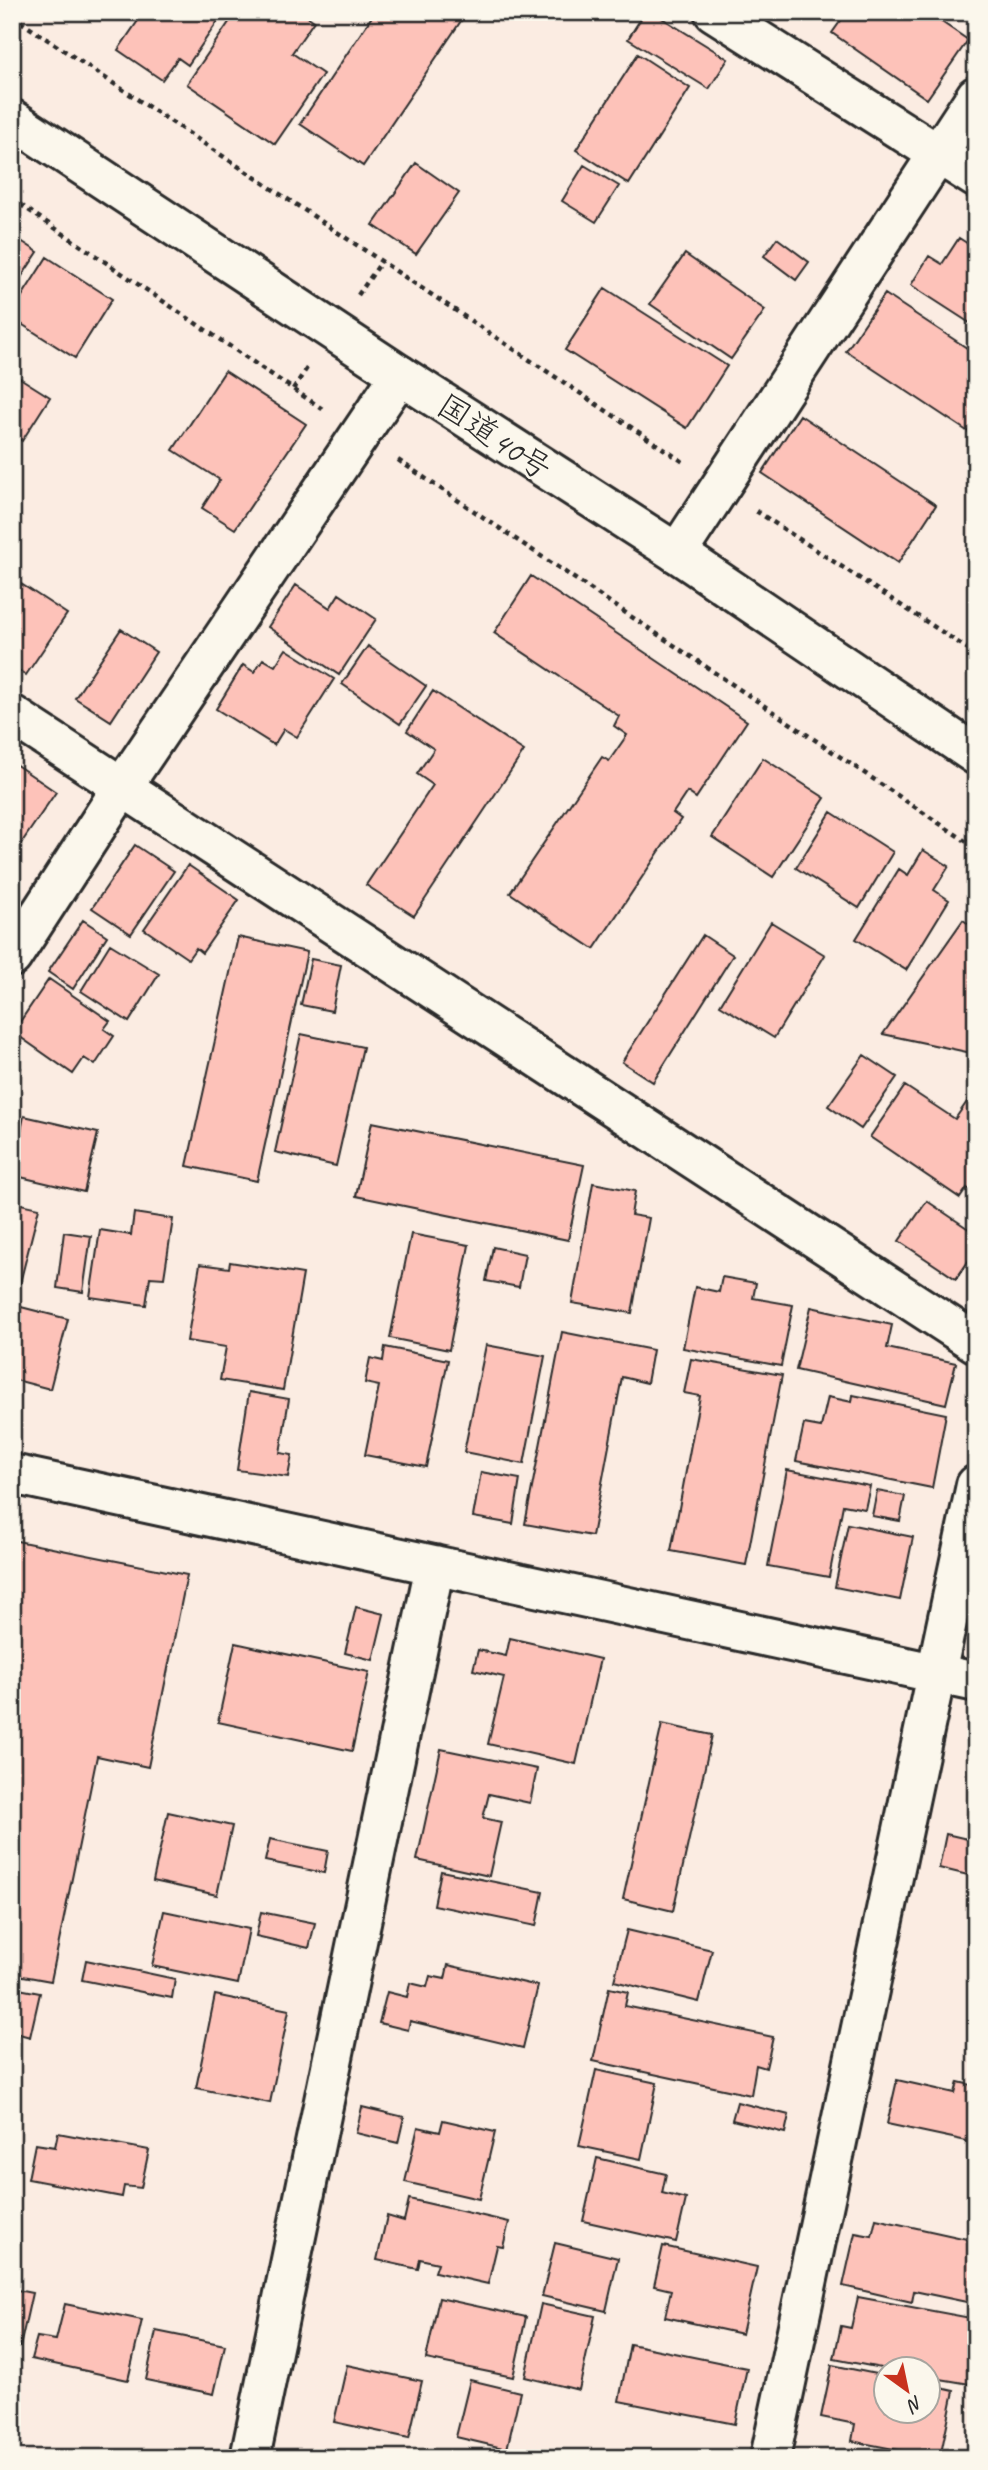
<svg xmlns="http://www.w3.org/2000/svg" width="988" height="2470" font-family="Caveat,'Klee One',sans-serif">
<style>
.building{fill:#fdc2b9;stroke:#2b2b2b;stroke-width:2}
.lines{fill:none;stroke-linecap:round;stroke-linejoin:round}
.street-casing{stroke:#2b2b2b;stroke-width:44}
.highway-casing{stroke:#2b2b2b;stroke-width:44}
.path{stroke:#2b2b2b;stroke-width:4.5;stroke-dasharray:5 5;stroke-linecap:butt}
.street{stroke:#fbf7ec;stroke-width:38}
.highway{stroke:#fbf7ec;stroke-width:38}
.labels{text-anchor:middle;stroke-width:5;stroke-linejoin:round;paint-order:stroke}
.street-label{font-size:33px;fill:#2b2b2b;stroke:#fbf7ec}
</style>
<rect width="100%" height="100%" fill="#fbece2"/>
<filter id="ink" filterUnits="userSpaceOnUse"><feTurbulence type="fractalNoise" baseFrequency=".0143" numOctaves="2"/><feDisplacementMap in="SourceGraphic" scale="14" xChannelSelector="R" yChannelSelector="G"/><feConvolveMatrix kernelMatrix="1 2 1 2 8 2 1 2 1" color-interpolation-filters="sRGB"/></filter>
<g filter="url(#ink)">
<!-- building -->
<path class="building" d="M144 12H224L188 65 178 58 162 80 118 50Z
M236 12H301L314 21 292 53 323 74 275 144 187 84Z
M375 12H467L363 166 300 124Z
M645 12H652L728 59 709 89 628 39Z
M847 12H927L968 40 927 99 832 33Z
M638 54 690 88 629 184 576 150Z
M416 163 459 193 416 254 373 225Z
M584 165 619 186 596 222 562 201Z
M12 235 38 252 12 291Z
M777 238 809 262 796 280 764 256Z
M959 238 976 249V327L911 285 929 256 942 264Z
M685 254 765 310 731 359 650 304Z
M47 257 112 299 75 358 12 318V312Z
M605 288 727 366 687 428 565 350Z
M885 294 976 354V437L846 351Z
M225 371 306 424 235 529 202 508 220 480 173 450Z
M12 373 50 397 22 441 12 435Z
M800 415 936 505 898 563 762 473Z
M531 576 747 721 696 798 687 792 673 813 681 819 594 949 510 893 602 757 609 761 627 735 614 726 619 716 494 633Z
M12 578 67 614 26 675 12 666Z
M296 585 330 608 339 594 376 619 339 675 268 627Z
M121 629 156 652 111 721 75 698Z
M368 646 426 686 400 724 342 684Z
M286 649 334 679 297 737 284 729 274 745 216 709 243 665 254 672 263 659 275 666Z
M433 691 524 751 414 916 366 885 433 785 417 774 434 749 407 731Z
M763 758 825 798 773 877 712 837Z
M12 762 56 792 20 845 12 840Z
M831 812 893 852 859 908 796 868Z
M135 845 174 871 131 934 92 908Z
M923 850 949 866 934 890 949 900 906 970 856 939 899 869 908 875Z
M188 865 239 900 202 953 196 948 188 959 144 929Z
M83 920 107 936 73 989 48 972Z
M963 920 976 929V1054L883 1034Z
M771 922 825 955 774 1038 720 1005Z
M703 935 733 955 653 1082 622 1062Z
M238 937 307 952 257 1181 187 1166Z
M110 944 159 974 129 1022 81 991Z
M311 959 341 965 332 1011 301 1005Z
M49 979 110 1021 104 1029 114 1036 95 1065 84 1058 73 1074 13 1032Z
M301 1034 363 1047 336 1166 275 1152Z
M864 1055 897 1077 861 1129 828 1106Z
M12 1063 21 1068 12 1083Z
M905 1086 955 1119 976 1089V1195L967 1188 960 1198 870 1137Z
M24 1116 98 1133 84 1192 12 1175Z
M372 1122 584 1165 568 1240 356 1196Z
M593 1183 635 1191 631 1215 649 1218 632 1313 572 1303Z
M927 1201 976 1234V1250L956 1279 899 1241Z
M12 1202 39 1208 20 1283 12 1281Z
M134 1213 173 1219 164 1278 150 1277 146 1305 90 1297 100 1230 131 1235Z
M64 1232 91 1236 83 1292 57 1288Z
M411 1234 469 1245 449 1350 390 1338Z
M493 1247 525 1254 519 1287 486 1281Z
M230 1262 303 1274 283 1390 220 1380 226 1347 187 1341 200 1264 229 1268Z
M722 1277 756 1283 753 1298 793 1305 781 1366 683 1348 695 1287 719 1292Z
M17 1306 68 1319 50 1389 12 1379V1322Z
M811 1307 892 1325 887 1348 956 1363 946 1404 796 1370Z
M562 1332 653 1350 647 1383 622 1377 592 1536 525 1524Z
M486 1345 545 1356 524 1464 464 1452Z
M385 1347 448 1360 426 1467 365 1455 379 1386 365 1383 370 1358 383 1361Z
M691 1359 782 1375 746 1565 671 1551 700 1396 684 1393Z
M249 1392 289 1399 280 1453 292 1455 288 1477 237 1470Z
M853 1395 946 1414 932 1488 796 1461 804 1424 821 1427 828 1397 852 1402Z
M787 1470 870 1486 865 1509 843 1505 829 1577 768 1566Z
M481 1472 520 1479 513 1524 473 1517Z
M877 1491 905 1496 900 1521 872 1516Z
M848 1524 913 1537 900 1600 835 1587Z
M12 1540 187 1575 148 1767 97 1756 51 1981 12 1974Z
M356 1607 384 1614 373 1660 345 1653Z
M510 1638 600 1659 576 1764 488 1744 504 1677 473 1670 478 1650 506 1656Z
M235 1643 369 1672 352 1751 218 1722Z
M662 1724 712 1735 673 1911 623 1899Z
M441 1749 537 1769 530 1803 489 1794 483 1818 501 1822 489 1876 417 1860Z
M168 1812 232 1826 217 1895 153 1881Z
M946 1834 976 1841V1877L939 1868Z
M270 1839 328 1851 324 1873 265 1861Z
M441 1871 543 1892 536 1926 434 1905Z
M164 1911 249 1929 238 1984 152 1966Z
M261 1912 315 1923 309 1948 256 1936Z
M627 1930 712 1950 699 2002 614 1981Z
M86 1960 175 1979 172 1998 82 1980Z
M448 1965 538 1986 523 2048 410 2021 408 2030 379 2023 387 1992 407 1997 410 1983 427 1987 430 1976 445 1979Z
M609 1988 628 1992 625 2006 773 2037 766 2068 756 2065 751 2095 593 2061Z
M19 1989 40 1993 30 2037 12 2032V2019Z
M215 1995 289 2010 270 2103 196 2088Z
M596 2070 657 2083 641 2159 579 2146Z
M897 2080 955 2093 958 2082 976 2086V2143L887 2124Z
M737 2102 789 2115 785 2133 732 2120Z
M362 2107 404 2117 398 2143 356 2133Z
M443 2120 495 2132 479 2199 405 2182 418 2127 440 2132Z
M58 2133 149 2150 141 2188 124 2186 122 2197 28 2179 35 2144 55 2147Z
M597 2158 666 2174 662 2193 686 2199 676 2242 583 2221Z
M409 2199 509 2222 503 2247 497 2246 488 2284 435 2272 438 2263 420 2259 418 2269 377 2260 387 2216 404 2221Z
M876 2219 976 2241V2304L914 2291 912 2302 843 2286 855 2233 872 2236Z
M555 2243 618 2258 606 2311 542 2296Z
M663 2246 757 2267 742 2334 665 2317 671 2290 654 2286Z
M12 2289 32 2293 20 2347 12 2345Z
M858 2297 976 2319V2385L928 2377V2368L886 2369 834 2359 841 2326 851 2328Z
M439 2298 526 2317 513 2377 426 2359Z
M65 2304 142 2320 128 2380 31 2359 37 2337 56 2340Z
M541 2304 595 2316 579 2390 525 2377Z
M156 2331 225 2345 214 2394 146 2380Z
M630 2344 747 2368 735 2424 619 2401Z
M347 2365 422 2381 409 2438 334 2422Z
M832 2365 886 2376V2410H928V2385L954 2391 940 2458 852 2441 855 2424 821 2417Z
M470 2380 520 2392 507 2449 456 2437Z"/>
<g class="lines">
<defs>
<path id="street" d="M714 12 976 178
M677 553 976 96
M12 715 976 1343
M12 957 123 786 400 375
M12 1474 976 1682
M250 2458 435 1565
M770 2458 976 1485"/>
<path id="highway" d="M12 119 400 375 677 553 976 755"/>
</defs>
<!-- street casing -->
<use href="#street" class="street-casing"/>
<!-- highway casing -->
<use href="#highway" class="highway-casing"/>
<!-- path -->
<path class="path" d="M12 16 685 463
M12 199 324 410
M358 295 382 261
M293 389 307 368
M398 460 976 848
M756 511 976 654"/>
<!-- street -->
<use href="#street" class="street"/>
<!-- highway -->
<use href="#highway" class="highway"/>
</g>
</g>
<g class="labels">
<!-- street labels -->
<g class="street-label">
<text transform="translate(495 436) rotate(33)" y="12">国道40号</text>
</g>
</g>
<!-- margin -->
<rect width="988" height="2470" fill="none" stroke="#fbf7ec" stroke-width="42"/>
<rect x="21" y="21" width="946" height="2428" fill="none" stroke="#2b2b2b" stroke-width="2.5" filter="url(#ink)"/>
<!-- north arrow -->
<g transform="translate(907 2390) rotate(147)"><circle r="33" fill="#fbf7ec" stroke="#a8a59f" stroke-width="2"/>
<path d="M0-5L12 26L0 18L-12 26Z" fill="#c8321e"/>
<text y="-10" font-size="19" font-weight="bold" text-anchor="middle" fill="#2b2b2b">N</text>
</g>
</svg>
